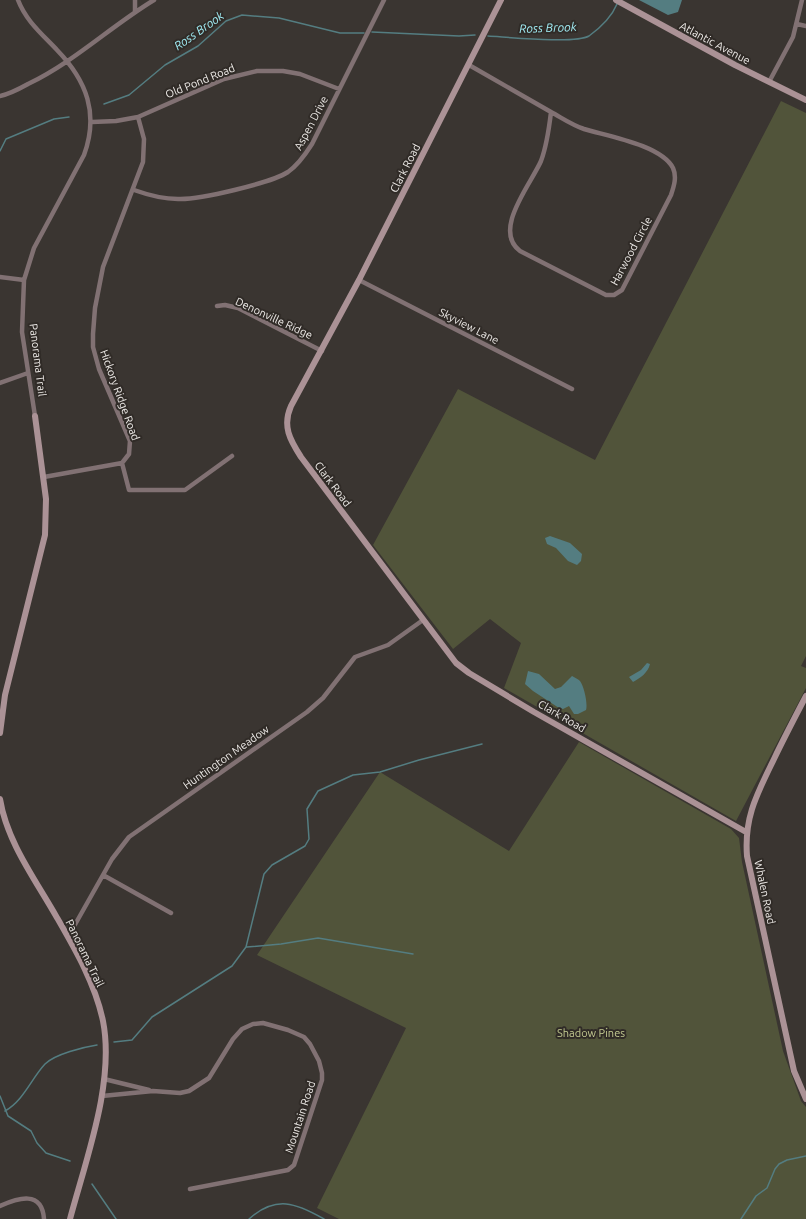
<svg xmlns="http://www.w3.org/2000/svg" width="806" height="1219" font-family="Ubuntu,sans-serif">
<style>
.green{fill:#51543a}
.water{fill:#547d81}
.lines{fill:none;stroke-linecap:round;stroke-linejoin:round}
.stream{stroke:#547d81;stroke-width:1.5}
.street{stroke:#817173;stroke-width:4.5}
.secondary{stroke:#ab9296;stroke-width:6}
.labels{text-anchor:middle;stroke-width:4;stroke-linejoin:round;paint-order:stroke}
.street-label{font-size:11px;fill:#eeebe8;stroke:#302b27}
.park-label{font-size:11px;fill:#c3ca91;stroke:#302b27}
.water-label{font-size:12px;font-style:italic;fill:#a1edf5;stroke:#302b27}
</style>
<rect width="100%" height="100%" fill="#3a3531"/>
<!-- green -->
<path class="green" d="M781 101 806 113V656L801 666 806 668V688L736 821 504 688 521 643 490 619 453 649 373 545 458 389 595 460Z
M579 742 731 829 739 838 742 862 783 1051 801 1101 806 1107V1219H339L317 1208 406 1028 257 955 380 772 509 851Z"/>
<!-- water -->
<path class="water" d="M639 0H682L678 12 668 15Z
M550 536 570 543 582 554 581 561 577 565 568 561 556 548 547 544 545 538Z
M647 663 650 664C648 673 640 678 633 682L629 677 641 670Z
M528 671 539 674 555 689 561 687 572 676C574 677 578 679 580 681 584 686 588 704 586 710L578 714H574L569 706 563 709 559 708 533 691 525 684Z"/>
<g class="lines">
<!-- stream -->
<path class="stream" d="M372 32 459 36 475 35
M488 36C507 37 575 44 589 36 600 28 612 16 617 4
M104 104 129 95 165 65 198 46 226 21 242 15 279 18 340 33H364
M0 151 6 139 54 119 69 117
M247 947 281 944 318 938 413 954
M114 1042 132 1040 152 1017 232 966 246 947 264 874 272 865 305 846 309 839 307 809 318 791 353 775 380 772 419 760 482 744
M0 1096 8 1116 31 1131 37 1143 46 1153 70 1161
M5 1111C24 1100 31 1079 45 1064 55 1054 84 1047 97 1045
M92 1184 116 1219
M249 1219C276 1195 296 1203 324 1219
M741 1219 756 1196 767 1188 775 1169 779 1164 787 1160 806 1156"/>
<!-- street -->
<path class="street" d="M18 0C26 21 42 34 57 50 87 81 99 114 84 155L34 248 24 280 22 332 35 416
M135 0V11
M797 24 806 26
M469 65 551 112
M769 82 793 37 802 0
M0 96C10 94 19 89 28 84 74 62 111 26 154 0
M551 112C562 118 572 125 584 129 607 136 661 145 673 168 677 177 674 186 671 195L622 290 614 295H606L520 251C492 230 531 184 541 161 547 145 549 129 551 112Z
M92 122 116 121 138 117 224 79 257 71H283L300 74 339 89
M134 190C148 195 163 199 178 199 199 200 271 183 288 172 298 165 305 155 312 144L384 0
M0 277 24 280
M359 280 572 389
M217 306 225 305 238 308 322 351
M0 383 28 373
M122 463 129 490H185L232 456
M44 477 122 463 129 454 130 441 99 369 93 347V334L95 308 103 267 143 162 144 139 138 117
M103 875 171 913
M68 937 112 859 129 837 307 712 323 698 355 657 388 645 423 620
M104 1079 149 1090
M102 1096 153 1091 180 1093 189 1091 209 1078 233 1039 242 1029 253 1024 263 1023 288 1030 304 1037 310 1044 319 1061 322 1073V1080L294 1165 288 1170 190 1189
M0 1206C18 1198 42 1190 44 1219"/>
<!-- secondary -->
<path class="secondary" d="M501 0 359 280 291 406C282 426 290 440 301 457L456 663 469 673 534 712 746 832
M616 0 735 65 806 100
M806 696C795 717 784 738 774 759 757 794 744 817 747 856L794 1071 806 1099
M0 733 5 695 45 535 46 499 35 416
M0 799C7 842 35 879 56 916 75 949 95 983 103 1021 115 1082 86 1159 70 1219"/>
</g>
<g class="labels">
<!-- street labels -->
<g class="street-label">
<text transform="translate(715 43) rotate(28)" y="4">Atlantic Avenue</text>
<text transform="translate(200 81) rotate(-22)" y="4">Old Pond Road</text>
<text transform="translate(311 123) rotate(-62)" y="4">Aspen Drive</text>
<text transform="translate(405 168) rotate(-63)" y="4">Clark Road</text>
<text transform="translate(631 251) rotate(-62)" y="4">Harwood Circle</text>
<text transform="translate(274 318) rotate(25)" y="4">Denonville Ridge</text>
<text transform="translate(469 326) rotate(27)" y="4">Skyview Lane</text>
<text transform="translate(38 360) rotate(83)" y="4">Panorama Trail</text>
<text transform="translate(120 395) rotate(70)" y="4">Hickory Ridge Road</text>
<text transform="translate(333 484) rotate(53)" y="4">Clark Road</text>
<text transform="translate(562 716) rotate(30)" y="4">Clark Road</text>
<text transform="translate(226 757) rotate(-35)" y="4">Huntington Meadow</text>
<text transform="translate(765 892) rotate(78)" y="4">Whalen Road</text>
<text transform="translate(85 953) rotate(64)" y="4">Panorama Trail</text>
<text transform="translate(300 1117) rotate(-72)" y="4">Mountain Road</text>
</g>
<!-- park labels -->
<g class="park-label">
<text x="591" y="1037">Shadow Pines</text>
</g>
<!-- water labels -->
<g class="water-label">
<text transform="translate(548 28) rotate(-2)" y="4">Ross Brook</text>
<text transform="translate(199 31) rotate(-35)" y="4">Ross Brook</text>
</g>
</g>
</svg>
